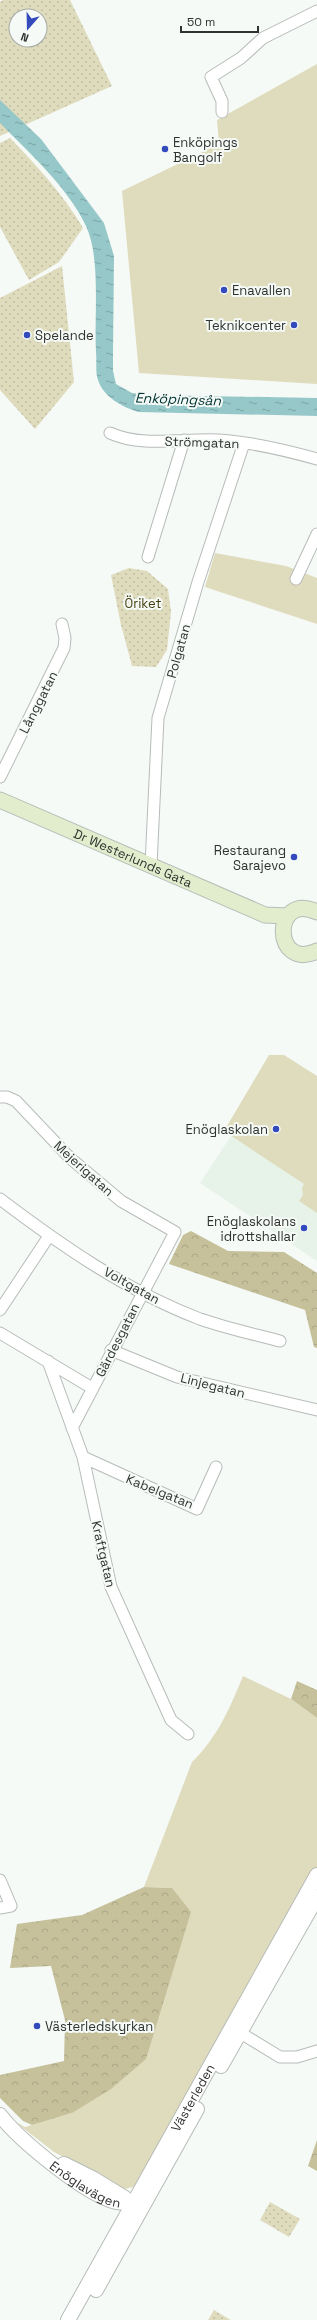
<svg xmlns="http://www.w3.org/2000/svg" width="317" height="2320" font-family="'Space Grotesk',sans-serif">
<style>
.built{fill:#e7f2e8}
.green{fill:#dfdbbd}
.forest{fill:url(#forest-crowns)}
.park{fill:url(#park-dots);fill-rule:evenodd}
.water{fill:url(#water-ripples)}
.lines{fill:none;stroke-linecap:round;stroke-linejoin:round}
.minor-casing{stroke:#b7bcb8;stroke-width:13}
.tertiary-casing{stroke:#b7bcb8;stroke-width:16}
.secondary-casing{stroke:#b7bcb8;stroke-width:17}
.minor{stroke:#fff;stroke-width:11}
.tertiary{stroke:#fff;stroke-width:14}
.secondary{stroke:#e2edcd;stroke-width:15}
.poi-dot{fill:#324abb;stroke:#f5faf6;stroke-width:1.5}
.labels{text-anchor:middle;stroke-width:4;stroke-linejoin:round;paint-order:stroke}
.poi-label{font-size:13px;fill:#303230;stroke:#f5faf6;text-anchor:start}
.street-label{font-size:13px;fill:#303230;stroke:#f5faf6}
.park-label{font-size:13px;fill:#453f0f;stroke:#f5faf6}
.water-label{font-size:14px;font-style:italic;fill:#003334;stroke:#f5faf6}
</style>
<defs>
<pattern id="forest-crowns" width="20" height="18" patternUnits="userSpaceOnUse"><rect width="20" height="18" fill="#c6c19b"/><path d="M2 6a3 3 0 1 1 6 0M12 15a3 3 0 1 1 6 0" fill="none" stroke="#aaa686"/></pattern>
<pattern id="park-dots" width="8" height="8" patternUnits="userSpaceOnUse"><rect width="8" height="8" fill="#dfdbbd"/><path d="M2 2h.1M6 6h.1" fill="none" stroke="#c0bca3" stroke-width="1.8" stroke-linecap="round"/></pattern>
<pattern id="water-ripples" width="26" height="14" patternUnits="userSpaceOnUse"><rect width="26" height="14" fill="#96c8c9"/><path d="M2 4q2-2 4 0t4 0M15 11q2-2 4 0t4 0" fill="none" stroke="#7ba3a4"/></pattern>
</defs>
<rect width="100%" height="100%" fill="#f5faf6"/>
<!-- built -->
<path class="built" d="M284 1056 317 1076V1261L200 1183Z"/>
<!-- green -->
<path class="green" d="M317 64V384L139 373 122 191 219 144 217 120Z
M215 553 286 566 317 578V624L205 587Z
M269 1055H284L317 1076V1213L299 1201 303 1195 302 1188 304 1184 224 1131Z
M243 1676 291 1699 317 1718V1868L282 1930C272 1934 270 1942 270 1953L140 2183 133 2187 125 2189 54 2152 14 2121 25 2127 72 2113 172 1888 144 1887 192 1762C217 1738 230 1708 243 1676Z"/>
<!-- forest -->
<path class="forest" d="M191 1231 228 1251 284 1252 317 1273V1348L314 1347 305 1310 169 1264 183 1235Z
M297 1681 317 1690V1718L291 1699Z
M144 1887 172 1888 191 1912 146 2059 111 2089 72 2113 32 2125 23 2121 0 2098V2075L64 2061 65 2020 51 1966 10 1968 17 1924 82 1915Z
M317 2140V2171L308 2166Z"/>
<!-- park -->
<path class="park" d="M3 0H70L112 86 0 136V2ZM16 16H40V40H16Z
M10 138C38 167 63 194 83 228L59 262 29 280 0 227V143Z
M62 266 74 382 35 429 0 390V298Z
M129 568 147 571 168 589 171 612 167 650 156 667 132 666 121 625 111 575Z
M270 2202 300 2219 289 2237 260 2220Z
M214 2310 229 2319 231 2320H208Z"/>
<!-- water -->
<path class="water" d="M0 100 41 139 104 223 114 256 113 352V371L116 384 132 393 150 395 317 398V416L139 412C124 408 103 397 98 380 95 372 97 361 96 352 94 315 101 258 86 226 67 186 30 154 0 123Z"/>
<g class="lines">
<defs>
<path id="minor" d="M222 112V101L211 77 241 58 263 38 317 11
M110 433C143 448 183 438 219 440 252 442 285 450 317 459
M148 557 184 440
M296 579 317 534
M0 777 64 648 65 638 62 624
M151 865 158 718 198 582 244 443
M0 1097H7L16 1101 70 1158 121 1201 175 1232 72 1428
M0 1199C62 1246 127 1291 200 1319 226 1328 253 1334 280 1341
M0 1310 49 1236
M0 1333 92 1388
M111 1350 177 1377 317 1410
M48 1361 83 1457 111 1587 171 1720 188 1734
M83 1457 197 1509 216 1467
M0 1880 11 1906 0 1908
M234 2029 280 2057H297L317 2051"/>
<g id="tertiary">
<path d="M221 2066 317 1897"/>
<path id="s1" d="M0 2115C19 2140 86 2195 116 2202 121 2203 127 2203 132 2203"/>
<path d="M64 2164 94 2179 125 2198"/>
<path d="M96 2290 197 2109"/>
<path id="s2" d="M68 2320 317 1875"/>
</g>
<g id="secondary">
<path id="s3" d="M0 800 265 915 288 916"/>
<path d="M317 912C271 891 273 972 317 951"/>
</g>
</defs>
<!-- minor casing -->
<use href="#minor" class="minor-casing"/>
<!-- tertiary casing -->
<use href="#tertiary" class="tertiary-casing"/>
<!-- secondary casing -->
<use href="#secondary" class="secondary-casing"/>
<!-- minor -->
<use href="#minor" class="minor"/>
<!-- tertiary -->
<use href="#tertiary" class="tertiary"/>
<!-- secondary -->
<use href="#secondary" class="secondary"/>
</g>
<!-- markers -->
<g class="poi-dot">
<circle cx="165" cy="149" r="4"/>
<circle cx="224" cy="290" r="4"/>
<circle cx="294" cy="325" r="4"/>
<circle cx="27" cy="335" r="4"/>
<circle cx="294" cy="857" r="4"/>
<circle cx="276" cy="1129" r="4"/>
<circle cx="304" cy="1228" r="4"/>
<circle cx="37" cy="2026" r="4"/>
</g>
<g class="labels">
<!-- poi labels -->
<g class="poi-label">
<text x="173" y="147">Enköpings<tspan x="173" dy="15">Bangolf</tspan></text>
<text x="232" y="295">Enavallen</text>
<text x="286" y="330" text-anchor="end">Teknikcenter</text>
<text x="35" y="340">Spelande</text>
<text x="286" y="855" text-anchor="end">Restaurang<tspan x="286" dy="15">Sarajevo</tspan></text>
<text x="268" y="1134" text-anchor="end">Enöglaskolan</text>
<text x="296" y="1226" text-anchor="end">Enöglaskolans<tspan x="296" dy="15">idrottshallar</tspan></text>
<text x="45" y="2031">Västerledskyrkan</text>
</g>
<!-- street labels -->
<g class="street-label">
<text transform="translate(202 442) rotate(2)" y="5">Strömgatan</text>
<text transform="translate(178 651) rotate(-74)" y="5">Polgatan</text>
<text transform="translate(38 702) rotate(-63)" y="5">Långgatan</text>
<text dy="5" stroke="none"><textPath href="#s3" startOffset="145">Dr Westerlunds Gata</textPath></text>
<text transform="translate(84 1168) rotate(42)" y="5">Mejerigatan</text>
<text transform="translate(132 1285) rotate(29)" y="5">Voltgatan</text>
<text transform="translate(117 1340) rotate(-63)" y="5">Gärdesgatan</text>
<text transform="translate(213 1385) rotate(14)" y="5">Linjegatan</text>
<text transform="translate(160 1491) rotate(22)" y="5">Kabelgatan</text>
<text transform="translate(104 1554) rotate(77)" y="5">Kraftgatan</text>
<text dy="5" stroke="none"><textPath href="#s2" startOffset="255">Västerleden</textPath></text>
<text dy="5" stroke="none"><textPath href="#s1" startOffset="111">Enöglavägen</textPath></text>
</g>
<!-- park labels -->
<g class="park-label">
<text x="143" y="608">Öriket</text>
</g>
<!-- water labels -->
<g class="water-label">
<text transform="translate(178 399) rotate(2)" y="5">Enköpingsån</text>
</g>
</g>
<!-- north arrow -->
<g transform="translate(28 28) rotate(200)"><circle r="19" fill="#f5faf6" stroke="#a6aaa7"/>
<path d="M0-3L7 15L0 10L-7 15Z" fill="#324abb"/>
<text y="-6" font-size="11" font-weight="bold" text-anchor="middle" fill="#303230">N</text>
</g>
<!-- scale -->
<path d="M181 26v6h77v-6" fill="none" stroke="#303230" stroke-width="2"/>
<text x="187" y="26" font-size="12" fill="#303230" stroke="#f5faf6" stroke-width="3" paint-order="stroke">50 m</text>
</svg>
